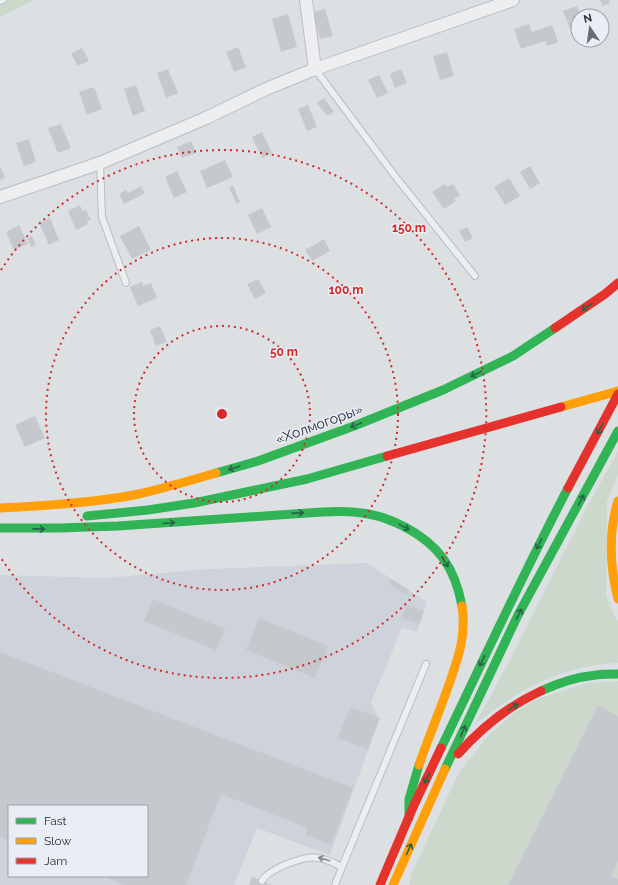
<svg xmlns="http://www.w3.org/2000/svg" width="618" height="885" font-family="Raleway,sans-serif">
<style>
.built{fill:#ced3db;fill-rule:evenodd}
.green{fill:#cdd8cd}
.building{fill:#c5c8cc}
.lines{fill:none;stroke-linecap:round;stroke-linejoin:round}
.lane-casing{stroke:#bbbec1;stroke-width:8}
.street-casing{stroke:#bbbec1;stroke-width:14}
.lane{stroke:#edeef0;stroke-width:6}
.street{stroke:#edeef0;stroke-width:12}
.fast{stroke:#30b455;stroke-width:9}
.slow{stroke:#ff9f0a;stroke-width:9}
.jam{stroke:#e5322d;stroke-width:9}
.oneway{stroke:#296347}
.oneway2{stroke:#888e96}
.ring{fill:none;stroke:#d62828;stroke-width:2;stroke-dasharray:2 4}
.labels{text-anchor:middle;stroke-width:3;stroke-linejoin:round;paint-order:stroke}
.street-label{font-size:14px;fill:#242d3d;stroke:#e9eef4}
.centre{fill:#d62828;stroke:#e9eef4;stroke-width:2}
.ring-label{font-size:12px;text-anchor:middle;font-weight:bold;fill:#d62828;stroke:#e9eef4;stroke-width:3;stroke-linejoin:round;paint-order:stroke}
</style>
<rect width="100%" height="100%" fill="#dde0e3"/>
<!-- built -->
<path class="built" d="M367 563 427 602 417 632 402 628 371 702 379 720 330 855 257 828 234 885H0V575L107 578 207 569ZM9 806H147V876H9Z"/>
<!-- green -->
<path class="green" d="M0 0H34L0 17Z
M618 451V475L607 501 606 595 615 617 618 621V663C584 664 547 676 518 694 503 703 489 714 475 724L511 658 588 505Z
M618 681V885H409L412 873 459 772 489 735 515 712 540 698 588 683Z"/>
<!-- building -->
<path class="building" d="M600 0H609L610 3 603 6Z
M577 6 579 13 584 11 586 16H578V26L570 29 563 11Z
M325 9 333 36 320 39 313 12Z
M288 14 297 47 281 52 272 19Z
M529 24 532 32 552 25 558 42 547 46 545 41 521 49 514 29Z
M238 47 246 67 234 72 226 52Z
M82 48 89 61 78 66 71 54Z
M447 52 454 76 440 80 433 56Z
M168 69 178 93 166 98 157 73Z
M401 69 407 83 395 88 390 74Z
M379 75 388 93 377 98 368 80Z
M136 85 145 111 133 116 124 89Z
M94 87 102 109 87 115 79 92Z
M324 98 334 112 327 116 317 103Z
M308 105 317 127 307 131 298 109Z
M61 124 71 148 58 153 48 128Z
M262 132 272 153 262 158 252 137Z
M29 139 36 162 24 166 16 143Z
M191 141 196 153 182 158 177 147Z
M225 160 233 177 207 188 200 171Z
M0 166 5 178 0 180Z
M530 166 540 183 530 189 520 172Z
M177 171 187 192 174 198 165 177Z
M509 178 520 196 505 205 494 187Z
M445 184 447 187 453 184 460 195 454 199 456 201 444 209 432 192Z
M233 185 240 202 236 203 229 187Z
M141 186 145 193 124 204 119 194 126 190 128 193Z
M80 205 82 211 86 210 91 220 87 221 88 224 76 230 68 211Z
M262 208 271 227 257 234 248 215Z
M50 218 59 240 49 245 39 223Z
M19 225 28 244 14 250 6 232Z
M139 226 151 250 132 259 120 236Z
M467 227 473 238 465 242 459 231Z
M32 236 36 245 31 247 27 239Z
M324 239 330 251 312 261 305 250Z
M258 279 266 293 255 299 247 284Z
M142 282 143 286 151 283 157 298 138 306 130 287Z
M160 326 167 342 156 346 150 330Z
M35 416 45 438 25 447 15 425Z
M391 579 409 590 406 595 389 584Z
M153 599 225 629 216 650 144 621Z
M407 605 424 611 419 624 402 618Z
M259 618 328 646 315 678 246 650Z
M0 652 353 788 331 845 305 835 308 828 221 794 186 885H125L102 876H147V806H9V840L0 837Z
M598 705 618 716V861L611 876 618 879V885H508Z
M350 707 380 718 368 749 338 738Z
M252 877 272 885H249Z"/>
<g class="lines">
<defs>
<path id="lane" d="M0 1 3 0
M315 69 395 176 475 276
M100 163 102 217 126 283
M342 867 426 664
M262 881C263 879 264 877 266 876 276 867 305 855 318 858 327 859 334 863 342 867L335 885"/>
<path id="street" d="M306 0 315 69
M0 197 100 163 206 118 266 89 315 69 513 0"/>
</defs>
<!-- lane casing -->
<use href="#lane" class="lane-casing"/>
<!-- street casing -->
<use href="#street" class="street-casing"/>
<!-- lane -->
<use href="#lane" class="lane"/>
<!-- street -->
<use href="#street" class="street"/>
<!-- fast -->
<path class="fast" d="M216 473 258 461 354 426 443 390 513 356 555 328
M87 516 148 510 194 503 307 479 387 456
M0 528H59L118 526 322 512C339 511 356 511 373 515 384 517 395 522 405 527 439 545 455 568 462 606
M541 691C558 683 577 677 596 675 603 674 611 674 618 674
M441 748C483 661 523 574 568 488
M445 769 518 615 618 431
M409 818V799L419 765"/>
<!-- slow -->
<path class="slow" d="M561 407 618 391
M618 501C608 533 610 567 618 599
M0 508C45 506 90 503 134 495 162 489 189 481 216 473
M419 765C428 739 438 715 447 690 457 661 467 637 462 606
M393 885 445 769"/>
<!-- jam -->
<path class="jam" d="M555 328 605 294 618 283
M387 456 561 407
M568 488 618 394
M458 754C482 727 508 706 541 691
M380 885 414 805 441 748"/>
</g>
<!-- one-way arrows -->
<defs><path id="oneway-shaft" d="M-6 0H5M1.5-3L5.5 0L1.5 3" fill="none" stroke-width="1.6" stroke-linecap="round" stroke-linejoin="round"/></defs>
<g class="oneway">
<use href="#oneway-shaft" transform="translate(587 307) rotate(146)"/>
<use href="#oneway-shaft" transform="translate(476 374) rotate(154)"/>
<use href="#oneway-shaft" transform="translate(356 425) rotate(158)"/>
<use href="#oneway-shaft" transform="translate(600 429) rotate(118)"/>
<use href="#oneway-shaft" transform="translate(234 468) rotate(162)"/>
<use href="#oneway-shaft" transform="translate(581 500) rotate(-62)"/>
<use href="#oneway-shaft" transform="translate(298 513) rotate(-4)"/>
<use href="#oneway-shaft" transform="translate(169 523) rotate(-5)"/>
<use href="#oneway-shaft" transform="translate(404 527) rotate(29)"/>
<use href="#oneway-shaft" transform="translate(39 529) rotate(1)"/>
<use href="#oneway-shaft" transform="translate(539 544) rotate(117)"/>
<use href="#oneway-shaft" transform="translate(445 562) rotate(58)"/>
<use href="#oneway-shaft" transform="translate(519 614) rotate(-62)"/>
<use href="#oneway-shaft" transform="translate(482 661) rotate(115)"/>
<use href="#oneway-shaft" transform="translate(513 707) rotate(-31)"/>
<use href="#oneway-shaft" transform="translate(463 731) rotate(-65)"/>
<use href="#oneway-shaft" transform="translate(427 778) rotate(116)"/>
<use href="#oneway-shaft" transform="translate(409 849) rotate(-66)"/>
</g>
<use class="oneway2" href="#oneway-shaft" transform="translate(324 859) rotate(-164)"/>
<!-- distance rings -->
<g class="ring">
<circle cx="222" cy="414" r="88"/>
<circle cx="222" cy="414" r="176"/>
<path d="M1 270A264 264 0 1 1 1 558"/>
</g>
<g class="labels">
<!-- street labels -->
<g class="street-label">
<text transform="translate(319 424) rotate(-20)" y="5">«Холмогоры»</text>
</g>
</g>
<circle cx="222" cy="414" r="6" class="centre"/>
<g class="ring-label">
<text x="409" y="232">150 m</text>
<text x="346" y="294">100 m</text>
<text x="284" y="356">50 m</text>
</g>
<!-- legend -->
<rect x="8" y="805" width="140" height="72" fill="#e9eef4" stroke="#9aa1ab"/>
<rect x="16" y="818" width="20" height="6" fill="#30b455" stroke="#9aa1ab"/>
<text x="44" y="825" font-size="12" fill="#242d3d">Fast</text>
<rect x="16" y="838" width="20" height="6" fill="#ff9f0a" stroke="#9aa1ab"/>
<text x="44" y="845" font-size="12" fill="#242d3d">Slow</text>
<rect x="16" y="858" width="20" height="6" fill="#e5322d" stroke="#9aa1ab"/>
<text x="44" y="865" font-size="12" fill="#242d3d">Jam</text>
<!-- north arrow -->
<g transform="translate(590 28) rotate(347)"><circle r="19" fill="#e9eef4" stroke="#9aa1ab"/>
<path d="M0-3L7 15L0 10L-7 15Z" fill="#656c77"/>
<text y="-6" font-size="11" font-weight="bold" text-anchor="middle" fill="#242d3d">N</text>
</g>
</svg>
